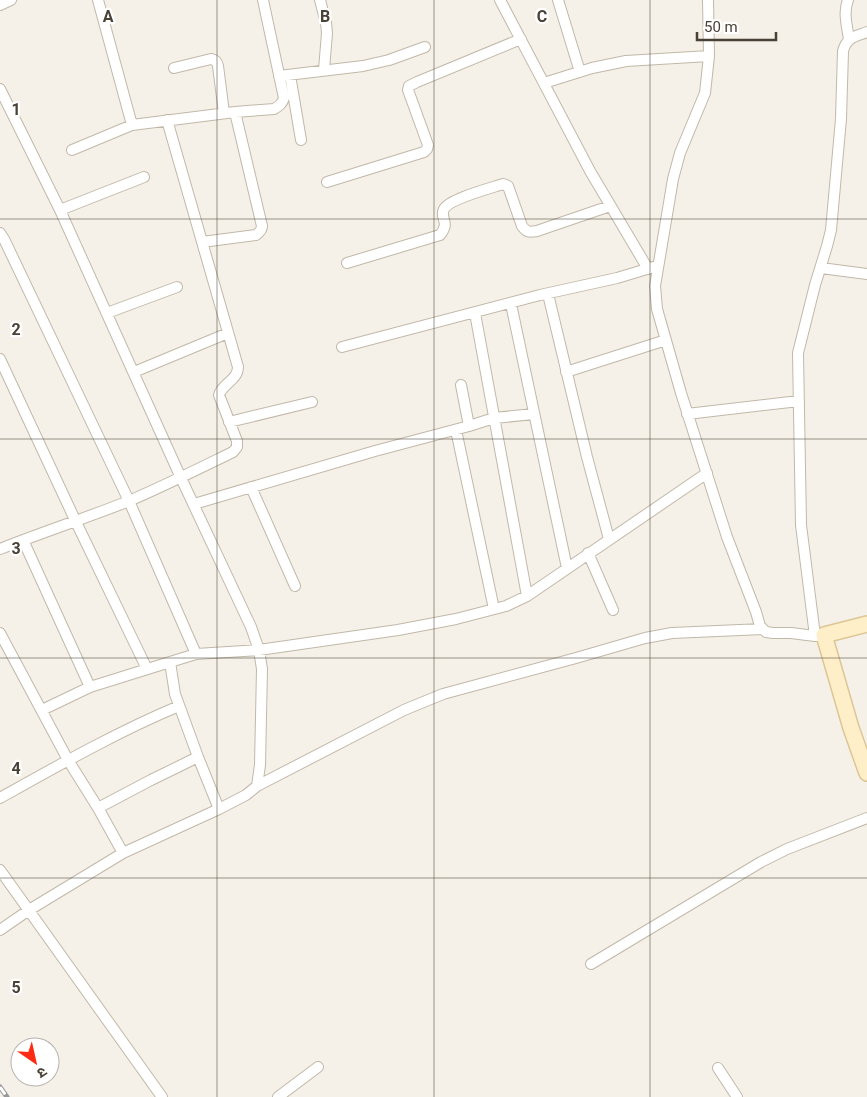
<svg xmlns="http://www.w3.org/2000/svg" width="867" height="1097" font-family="Roboto,'Noto Sans Devanagari',sans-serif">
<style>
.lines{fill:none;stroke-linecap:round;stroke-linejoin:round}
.street-casing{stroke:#c2b8a9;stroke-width:12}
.secondary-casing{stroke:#ddc695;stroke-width:18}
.street{stroke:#fff;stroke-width:10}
.secondary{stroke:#ffefc8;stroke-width:15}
.rail-casing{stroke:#989898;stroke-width:5}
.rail{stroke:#fff;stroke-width:3;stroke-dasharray:9;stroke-linecap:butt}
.grid{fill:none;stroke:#4a4136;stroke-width:1;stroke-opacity:0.55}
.grid-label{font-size:16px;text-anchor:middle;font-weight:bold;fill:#4a4136;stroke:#fff;stroke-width:4.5;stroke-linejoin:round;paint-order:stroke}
</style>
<rect width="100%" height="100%" fill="#f5f1e8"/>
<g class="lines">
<defs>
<path id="street" d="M98 0 132 125
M320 0 326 23 327 33 324 70
M500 0 590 171 648 269
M558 0 580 72
M708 0 709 56 705 93 680 153 673 179 655 286 657 309 681 393 727 537 756 612 760 626 766 632 773 633H791L815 636 824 635
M848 0C843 12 847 26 849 39
M0 5 11 0
M174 68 211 59C216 60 217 62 218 66L224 113
M290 75 301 140
M279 76 363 66 389 60 425 47
M544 83 592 68 626 61 709 56
M0 89 60 210 181 478 251 627 259 650 262 669 260 765 257 786 246 795 219 809 123 853 29 910 0 930
M72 150 132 125 235 112 274 109C279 106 282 104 284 98L263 0
M327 182 424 152 427 149 428 145 408 90 409 86 417 82 521 39
M60 210 144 177
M0 233 4 239 129 501 196 654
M202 242 256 235C260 232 262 230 262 226L235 112
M347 263 440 235C451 222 439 218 444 209 449 199 491 188 503 184L508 186 522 226C527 233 530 232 537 231L610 206
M821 268 867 274
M548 294 587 457 609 539
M511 304 567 568
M107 313 177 287
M475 313 527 596
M342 347 540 295 617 278 657 266
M0 359 76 522 147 669
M134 372 228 333
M566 372 666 340
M461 385 469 426
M687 414 799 401
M229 422 312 402
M456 430 494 609
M251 487 295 586
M194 504 375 451 469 426 494 418 534 414
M23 540 90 687
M0 549C43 532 86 518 129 501 164 486 198 469 233 452L237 447V441L219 395C222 384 238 380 238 367L167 120
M588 553 613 610
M0 633 68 760 98 808 123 853
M815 636 801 525 798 353 815 285 827 246 831 230 841 119 843 51C847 37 854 37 867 32
M170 662 196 654 259 650 398 630 456 619 506 606 527 596 707 473
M42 710 90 687 170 662 175 694 198 757 219 809
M257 786 404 710 443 694 576 658 645 638 672 633 763 629
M0 798C59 765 117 732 179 706
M98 808 151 780 198 757
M0 870 162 1097
M591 964 761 862 787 849 867 818
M718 1068 737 1097
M278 1097 318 1067"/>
<path id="secondary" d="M867 624 824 635 851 728 867 773"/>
</defs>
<!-- street casing -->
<use href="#street" class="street-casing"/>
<!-- secondary casing -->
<use href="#secondary" class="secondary-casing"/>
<!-- street -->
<use href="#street" class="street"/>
<!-- secondary -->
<use href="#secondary" class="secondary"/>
<defs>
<path id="rail" d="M0 1087 7 1097"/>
</defs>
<!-- rail casing -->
<use href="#rail" class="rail-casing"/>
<!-- rail -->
<use href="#rail" class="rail"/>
</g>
<!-- grid -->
<path class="grid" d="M217 0V1097M434 0V1097M650 0V1097M0 219H867M0 439H867M0 658H867M0 878H867"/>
<g class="grid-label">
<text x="108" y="22">A</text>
<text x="325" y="22">B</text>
<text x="542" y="22">C</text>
<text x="16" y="115">1</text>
<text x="16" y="335">2</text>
<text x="16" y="554">3</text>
<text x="16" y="774">4</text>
<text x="16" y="993">5</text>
</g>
<!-- north arrow -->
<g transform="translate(35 1062) rotate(146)"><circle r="24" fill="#ffffff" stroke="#b7b3af"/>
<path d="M0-4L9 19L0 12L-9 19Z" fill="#ff2b15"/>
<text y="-8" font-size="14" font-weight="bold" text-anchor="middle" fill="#4a4136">उ</text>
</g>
<!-- scale -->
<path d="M697 32v8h79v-8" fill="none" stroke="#4a4136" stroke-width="2.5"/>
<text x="704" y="32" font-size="15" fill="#4a4136" stroke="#ffffff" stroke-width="4" paint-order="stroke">50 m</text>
</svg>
